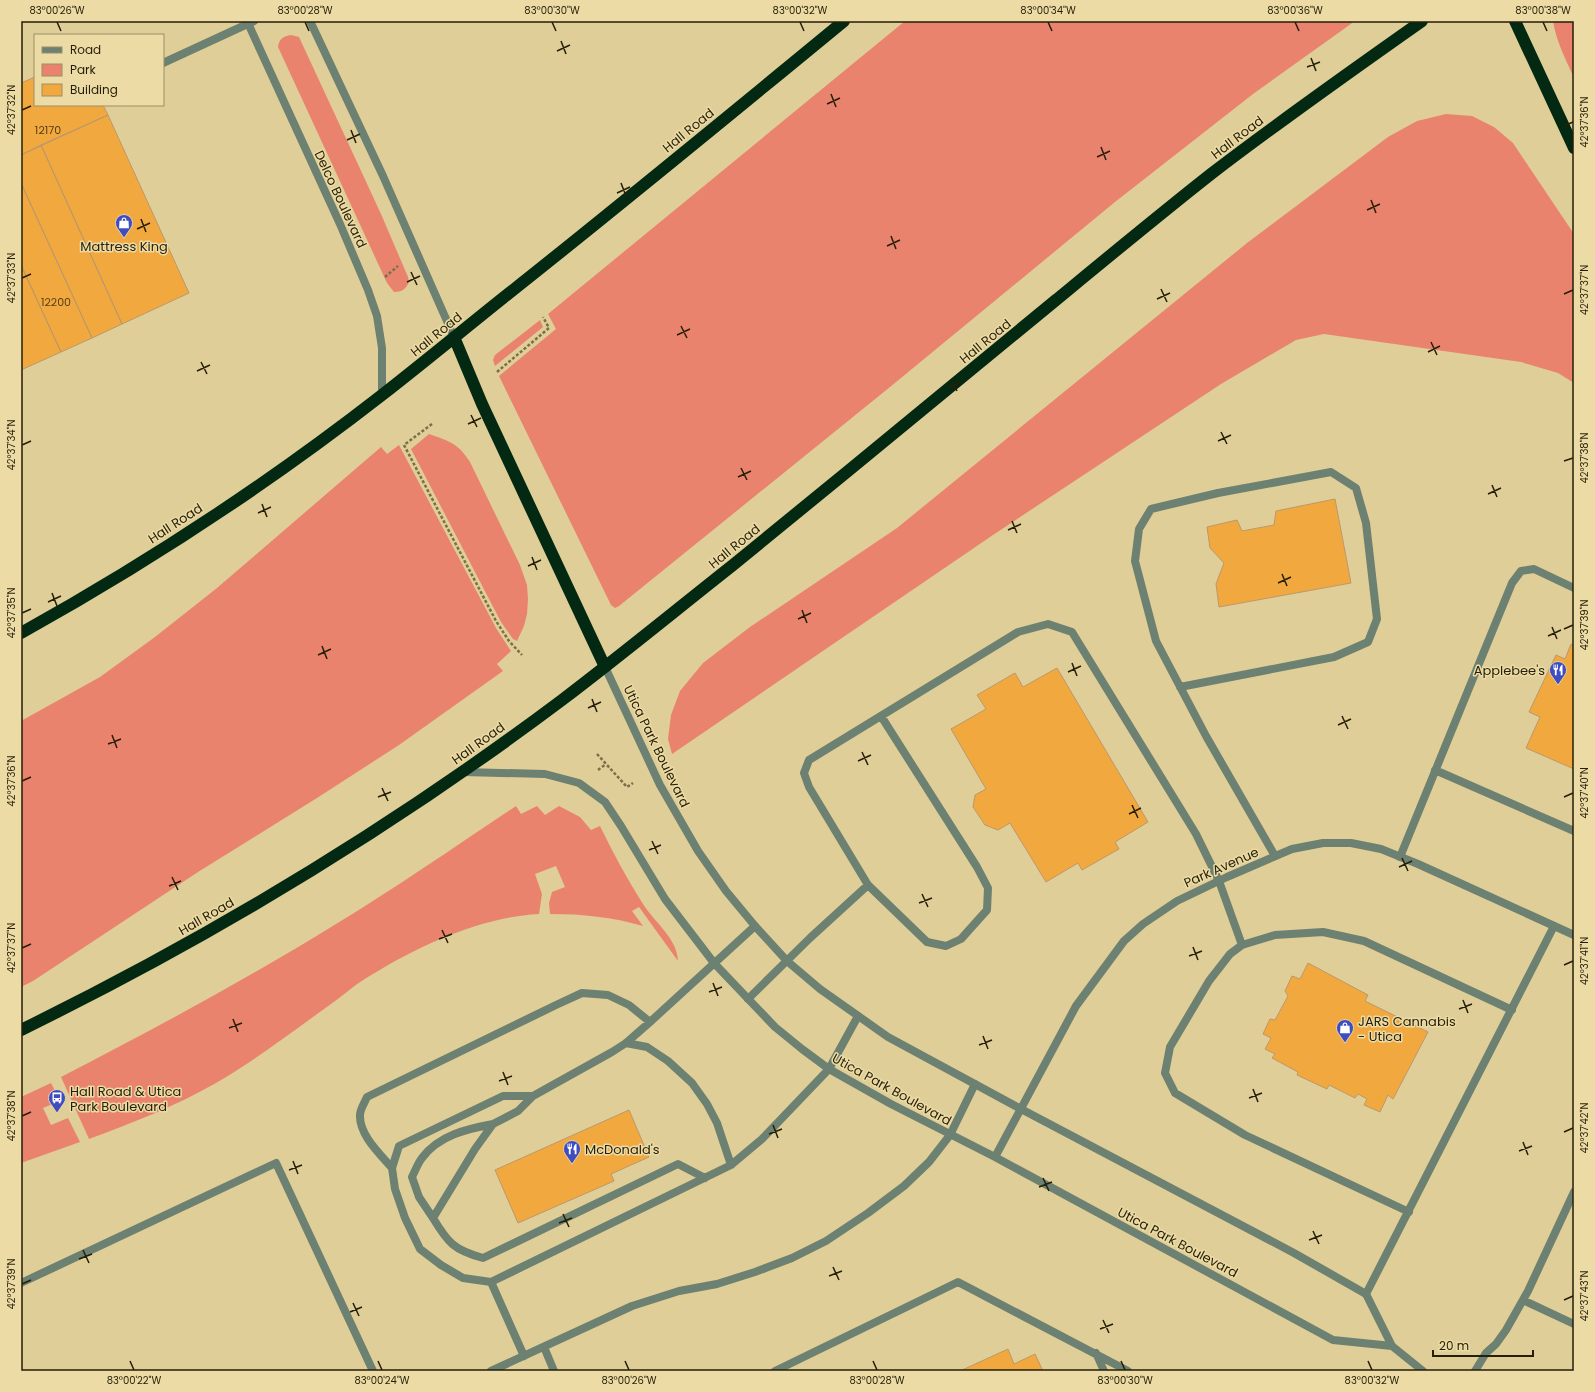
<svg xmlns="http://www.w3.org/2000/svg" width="1595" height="1392" font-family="Poppins,sans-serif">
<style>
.green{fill:#ea836e}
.building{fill:#f1a93f;stroke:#bb986b}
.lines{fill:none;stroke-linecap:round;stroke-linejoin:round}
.path{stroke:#7a6f4a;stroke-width:2.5;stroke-dasharray:3 2;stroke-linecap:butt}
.lane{stroke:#6c8171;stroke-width:8}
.street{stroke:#6c8171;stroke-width:8}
.highway{stroke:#042913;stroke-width:12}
.ticks{fill:none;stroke:#251e08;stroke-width:1.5}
.labels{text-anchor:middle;stroke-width:3;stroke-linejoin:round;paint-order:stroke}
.number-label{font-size:11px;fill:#584116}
.street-label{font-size:13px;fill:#251e08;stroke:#ecdba4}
.poi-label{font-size:13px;fill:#251e08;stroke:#ecdba4;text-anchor:start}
.neatline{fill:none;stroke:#251e08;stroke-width:1.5}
.ticks-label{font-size:10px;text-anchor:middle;fill:#251e08}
</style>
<rect width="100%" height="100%" fill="#dfce97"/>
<!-- green -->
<path class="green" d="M905 21H1355L1253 94 1115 202 890 387 619 606 615 608 611 605 499 376 556 329 548 314Z
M1553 21H1574V78C1566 60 1556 41 1553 21Z
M291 35 299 37 381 214 408 277 409 282C406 289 402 292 394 292L387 283 278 47C279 39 283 36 291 35Z
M1446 114 1472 116 1494 127 1513 143 1574 234V383L1558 373 1521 362 1324 334 1296 340 1221 384 993 535 672 754 668 739 671 715 680 691 703 663 750 627 897 528 1247 243 1388 137 1417 121Z
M540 320 543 327 495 366 493 360 495 355Z
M429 434C449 441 458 443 470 462L520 565 527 585 528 599 527 614 524 626 517 641 513 639 501 622 411 449Z
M399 445 496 628 511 651 497 664 503 671 399 745 317 798 198 872 33 981 21 987V721L100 677 155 637 217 588 381 447 387 454Z
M516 806 521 814 537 806 545 815 559 806 580 817 591 830 600 826C613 853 627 879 643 904 655 923 677 938 678 961L639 907 632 911 643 926C612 917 583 914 550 914L549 903 552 892 565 887 556 866 535 874 542 894 539 914C482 917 422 944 373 974 358 982 345 994 331 1004 293 1031 256 1060 216 1083 176 1106 132 1123 89 1139L61 1077C154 1029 247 979 336 924 397 887 456 846 516 806Z
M51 1083 60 1101 43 1108 51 1125 68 1118 80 1142 21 1163V1097Z"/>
<!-- building -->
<path class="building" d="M35 77V105H103L108 115 21 155V83Z
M108 115 189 293 122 324 41 145Z
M41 145 122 324 92 338 21 183V155Z
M21 183 92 338 61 352 21 265Z
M21 265 61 352 21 370Z
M1335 499 1351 583 1219 607 1216 584 1224 563 1210 548 1207 527 1237 520 1242 531 1274 525 1276 511Z
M1571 644 1574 646V769L1526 748 1540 717 1529 712 1556 655 1565 659Z
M1057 668 1148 822 1115 842 1119 849 1082 870 1078 863 1046 882 1010 823 998 830 985 825 973 807 975 795 986 789 951 729 986 709 977 695 1015 673 1023 687Z
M1308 963 1368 995 1365 1001 1428 1032 1393 1099 1388 1095 1380 1112 1364 1105 1367 1099 1358 1094 1355 1098 1329 1085 1327 1089 1297 1075 1298 1072 1272 1058 1275 1054 1265 1049 1271 1038 1263 1034 1270 1019 1275 1020 1288 996 1285 991 1292 976 1300 979Z
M629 1110 649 1157 611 1174 614 1181 518 1223 495 1170Z
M1008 1349 1014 1364 1035 1354 1043 1371H960Z"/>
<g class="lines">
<!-- path -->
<path class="path" d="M385 277 398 266
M497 372 549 328 543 317
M432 424 404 445 496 621 509 641 522 655
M597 754 627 787 633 783
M598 770 606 764"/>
<!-- lane -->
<path class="lane" d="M163 63 254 21
M1180 687 1334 657 1368 642 1377 619 1366 523 1356 488 1331 472 1218 493 1151 509 1139 529 1135 561 1156 641 1206 736 1275 856
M881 716 977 867 988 888 987 910 961 939 946 946 927 942 868 885 809 787 804 773 809 760 1018 632 1048 624 1072 632 1196 834 1219 881 1242 945
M1435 770 1574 831
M1400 857 1512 583 1521 571 1534 569 1574 588
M755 926 650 1022 626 1043 612 1052 533 1096H503L399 1146 392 1168 395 1189 405 1218 420 1249 441 1265 463 1278 491 1282 731 1165 762 1139 829 1069 858 1016
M748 999 810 938 868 885
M626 1043 647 1047 668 1061 692 1083 707 1104 717 1123 731 1165
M533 1096 518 1111 493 1124 475 1149 433 1218C448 1243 454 1250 483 1258L678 1164 705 1178
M392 1168C380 1154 359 1135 360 1115 360 1109 365 1102 367 1097L556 1005 582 993 608 995 629 1005 650 1022
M1409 1212 1245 1135 1175 1093 1165 1073 1170 1047 1209 981 1230 954 1242 945 1275 935 1323 932 1364 941 1512 1010
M433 1218 419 1197 412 1177C415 1171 418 1163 422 1158 439 1135 467 1129 493 1124
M491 1282 524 1356
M21 1283 276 1163 373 1371
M1366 1294 1554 926
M1523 1300 1574 1324
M544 1347 554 1371
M1096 1353 1104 1371
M491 1371 632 1306 679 1291 717 1284 755 1272 792 1258 826 1241 868 1213 904 1186 929 1162 950 1135 975 1084
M775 1371 958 1282 1128 1371
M1475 1371 1486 1353 1496 1344 1506 1330 1528 1291 1574 1192"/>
<!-- street -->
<path class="street" d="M247 21 340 224 368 290 377 316 382 348V395
M310 21 383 176 454 337
M605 667 660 785 698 851 726 891 755 926 787 961 820 989 888 1037 1021 1109 1294 1253 1366 1294 1392 1346 1423 1371
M463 772 545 774 579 783 605 802 621 826 665 899 714 963 775 1027 802 1049 829 1069 891 1104 995 1157 1333 1340 1392 1346
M995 1157 1076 1006 1124 941 1143 924 1177 901 1227 877 1292 849 1323 843H1351L1381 849 1418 864 1574 935"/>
<!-- highway -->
<path class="highway" d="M1515 21 1574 148
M454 337 482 404 605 667
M21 633C147 563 269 483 382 395 423 363 463 330 503 298 618 207 731 114 844 21
M21 1030C211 937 393 827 562 700 620 656 676 610 733 565 841 477 948 389 1056 300 1107 258 1159 215 1211 174 1280 121 1351 71 1422 21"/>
</g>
<!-- ticks -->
<path class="ticks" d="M57 22 61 31M305 22 309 31M552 22 556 31M800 22 804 31M1048 22 1052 31M1295 22 1299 31M1543 22 1547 31M561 41 566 54M557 51 570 45M1311 58 1316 71M1307 67 1320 62M831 94 836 107M827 104 840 98M22 110 31 106M1564 126 1573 122M351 130 356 143M347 140 360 134M1101 147 1106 160M1097 157 1110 151M621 183 626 196M617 193 630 187M1371 200 1376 213M1367 210 1380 204M141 219 146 232M137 229 150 223M891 236 896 249M887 246 900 240M411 272 417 285M22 278 31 274M407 282 420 276M1161 289 1167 302M1564 294 1573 290M1157 299 1170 293M681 326 687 338M677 335 690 329M1431 342 1437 355M1428 352 1440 346M201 362 207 374M197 371 210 365M951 379 957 391M948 388 961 382M471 415 477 427M468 424 481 418M1221 432 1227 444M1218 441 1231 435M22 445 31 441M1564 461 1573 458M741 468 747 480M738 477 751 471M1492 485 1497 497M1488 494 1501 488M262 504 267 517M258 513 271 507M1012 521 1017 533M1008 530 1021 524M532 557 537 570M528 566 541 560M1282 574 1287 586M1278 583 1291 577M52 593 57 606M48 602 61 596M802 610 807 623M22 613 31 609M798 619 811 613M1552 627 1557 639M1564 629 1573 625M1548 636 1561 630M322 646 327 659M318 655 331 649M1072 663 1077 676M1068 672 1081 666M592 699 597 712M588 708 601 702M1342 716 1348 729M1338 725 1351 719M112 735 117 748M108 744 121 739M862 752 868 765M858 761 871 755M22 781 31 777M382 788 388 801M378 797 391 792M1564 797 1573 793M1132 805 1138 818M1129 814 1141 808M652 841 658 854M649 850 661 845M1402 858 1408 871M1399 867 1412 861M172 877 178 890M169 886 181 881M922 894 928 907M919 903 932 898M442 930 448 943M439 939 452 934M1193 947 1198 960M22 948 31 944M1189 956 1202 951M1564 965 1573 961M713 983 718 996M709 992 722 987M1463 1000 1468 1013M1459 1009 1472 1004M233 1019 238 1032M229 1028 242 1023M983 1036 988 1049M979 1045 992 1040M503 1072 508 1085M499 1081 512 1076M1253 1089 1258 1102M1249 1098 1262 1093M22 1116 31 1112M773 1125 778 1138M1564 1132 1573 1128M769 1134 782 1129M1523 1142 1528 1155M1519 1151 1532 1146M293 1161 298 1174M289 1170 302 1165M1043 1178 1049 1191M1039 1187 1052 1182M563 1214 569 1227M559 1223 572 1218M1313 1231 1319 1244M1309 1240 1322 1235M83 1250 89 1263M79 1259 92 1254M833 1267 839 1280M829 1276 842 1271M22 1284 31 1280M1564 1300 1573 1296M353 1303 359 1316M350 1312 362 1307M1103 1320 1109 1333M1100 1329 1113 1324M130 1361 134 1370M378 1361 382 1370M625 1361 629 1370M873 1361 877 1370M1121 1361 1125 1370M1368 1361 1372 1370"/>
<!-- icons -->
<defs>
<symbol id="shop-pin" viewBox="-11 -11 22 30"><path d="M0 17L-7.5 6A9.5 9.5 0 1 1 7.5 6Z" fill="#404dc1" stroke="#ecdba4"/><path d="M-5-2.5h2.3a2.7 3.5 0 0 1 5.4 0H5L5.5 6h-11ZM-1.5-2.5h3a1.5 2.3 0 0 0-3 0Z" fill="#fff"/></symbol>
<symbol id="restaurant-pin" viewBox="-11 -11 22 30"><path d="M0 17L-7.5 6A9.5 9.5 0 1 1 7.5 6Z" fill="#404dc1" stroke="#ecdba4"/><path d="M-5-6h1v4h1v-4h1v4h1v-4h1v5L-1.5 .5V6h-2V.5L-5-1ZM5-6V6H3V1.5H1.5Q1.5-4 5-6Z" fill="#fff"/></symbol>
<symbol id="bus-pin" viewBox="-11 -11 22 30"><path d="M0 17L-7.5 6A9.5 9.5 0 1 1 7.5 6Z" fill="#404dc1" stroke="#ecdba4"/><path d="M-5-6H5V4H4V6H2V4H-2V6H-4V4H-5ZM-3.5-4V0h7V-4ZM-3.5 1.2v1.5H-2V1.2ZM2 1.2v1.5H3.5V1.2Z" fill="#fff"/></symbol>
</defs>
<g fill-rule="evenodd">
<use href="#shop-pin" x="114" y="213" width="20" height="27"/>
<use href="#restaurant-pin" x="1548" y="660" width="20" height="27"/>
<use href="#shop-pin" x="1335" y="1018" width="20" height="27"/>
<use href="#bus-pin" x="47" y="1088" width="20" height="27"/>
<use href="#restaurant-pin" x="562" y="1139" width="20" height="27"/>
</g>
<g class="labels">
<!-- number labels -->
<g class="number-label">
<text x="48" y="134">12170</text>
<text x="56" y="306">12200</text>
</g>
<!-- street labels -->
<g class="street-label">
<text transform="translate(688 130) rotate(-39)" y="5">Hall Road</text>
<text transform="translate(1237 137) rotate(-37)" y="5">Hall Road</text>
<text transform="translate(341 199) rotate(65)" y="5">Delco Boulevard</text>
<text transform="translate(436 334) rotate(-39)" y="5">Hall Road</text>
<text transform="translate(985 341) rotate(-39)" y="5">Hall Road</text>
<text transform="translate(175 523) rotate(-33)" y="5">Hall Road</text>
<text transform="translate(734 546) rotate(-39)" y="5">Hall Road</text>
<text transform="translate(478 743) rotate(-36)" y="5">Hall Road</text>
<text transform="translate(657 746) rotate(64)" y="5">Utica Park Boulevard</text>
<text transform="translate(1221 867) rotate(-24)" y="5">Park Avenue</text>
<text transform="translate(206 916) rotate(-30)" y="5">Hall Road</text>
<text transform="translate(892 1089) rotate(29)" y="5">Utica Park Boulevard</text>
<text transform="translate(1178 1242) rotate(28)" y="5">Utica Park Boulevard</text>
</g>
<!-- poi labels -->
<g class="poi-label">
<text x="124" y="251" text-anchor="middle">Mattress King</text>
<text x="1545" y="675" text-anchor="end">Applebee's</text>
<text x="1358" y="1026">JARS Cannabis<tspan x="1358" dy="15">- Utica</tspan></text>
<text x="70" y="1096">Hall Road &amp; Utica<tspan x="70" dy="15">Park Boulevard</tspan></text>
<text x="585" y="1154">McDonald's</text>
</g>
</g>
<!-- border -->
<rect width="1595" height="1392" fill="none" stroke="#ecdba4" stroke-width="44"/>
<!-- legend -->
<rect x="34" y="34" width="130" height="72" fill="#ecdba4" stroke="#9c8f66"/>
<rect x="42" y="47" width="20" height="6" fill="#6c8171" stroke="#9c8f66"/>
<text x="70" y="54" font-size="12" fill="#251e08">Road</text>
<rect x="42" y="64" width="20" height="12" fill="#ea836e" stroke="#9c8f66"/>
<text x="70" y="74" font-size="12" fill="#251e08">Park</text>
<rect x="42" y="84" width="20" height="12" fill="#f1a93f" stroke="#9c8f66"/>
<text x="70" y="94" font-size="12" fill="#251e08">Building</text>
<!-- scale -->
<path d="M1433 1350v6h100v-6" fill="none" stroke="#251e08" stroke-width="2"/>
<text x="1439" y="1350" font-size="12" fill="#251e08" stroke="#ecdba4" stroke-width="3" paint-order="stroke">20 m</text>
<rect x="22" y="22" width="1551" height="1348" class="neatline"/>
<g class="ticks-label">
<text x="57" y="14">83°00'26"W</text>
<text x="305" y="14">83°00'28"W</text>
<text x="552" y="14">83°00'30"W</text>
<text x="800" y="14">83°00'32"W</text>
<text x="1048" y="14">83°00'34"W</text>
<text x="1295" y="14">83°00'36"W</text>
<text x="1543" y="14">83°00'38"W</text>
<text transform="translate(11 110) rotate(-90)" y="4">42°37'32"N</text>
<text transform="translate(1584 122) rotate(-90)" y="4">42°37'36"N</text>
<text transform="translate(11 278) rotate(-90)" y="4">42°37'33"N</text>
<text transform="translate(1584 290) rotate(-90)" y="4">42°37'37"N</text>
<text transform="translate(11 445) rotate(-90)" y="4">42°37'34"N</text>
<text transform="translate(1584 458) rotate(-90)" y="4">42°37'38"N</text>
<text transform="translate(11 613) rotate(-90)" y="4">42°37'35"N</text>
<text transform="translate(1584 625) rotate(-90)" y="4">42°37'39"N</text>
<text transform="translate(11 781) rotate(-90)" y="4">42°37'36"N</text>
<text transform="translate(1584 793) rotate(-90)" y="4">42°37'40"N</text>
<text transform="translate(11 948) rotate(-90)" y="4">42°37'37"N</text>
<text transform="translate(1584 961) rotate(-90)" y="4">42°37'41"N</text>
<text transform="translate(11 1116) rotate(-90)" y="4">42°37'38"N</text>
<text transform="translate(1584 1128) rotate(-90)" y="4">42°37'42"N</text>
<text transform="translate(11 1284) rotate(-90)" y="4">42°37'39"N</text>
<text transform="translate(1584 1296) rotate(-90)" y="4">42°37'43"N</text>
<text x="134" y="1384">83°00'22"W</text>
<text x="382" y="1384">83°00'24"W</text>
<text x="629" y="1384">83°00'26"W</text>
<text x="877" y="1384">83°00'28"W</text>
<text x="1125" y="1384">83°00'30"W</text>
<text x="1372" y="1384">83°00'32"W</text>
</g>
</svg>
